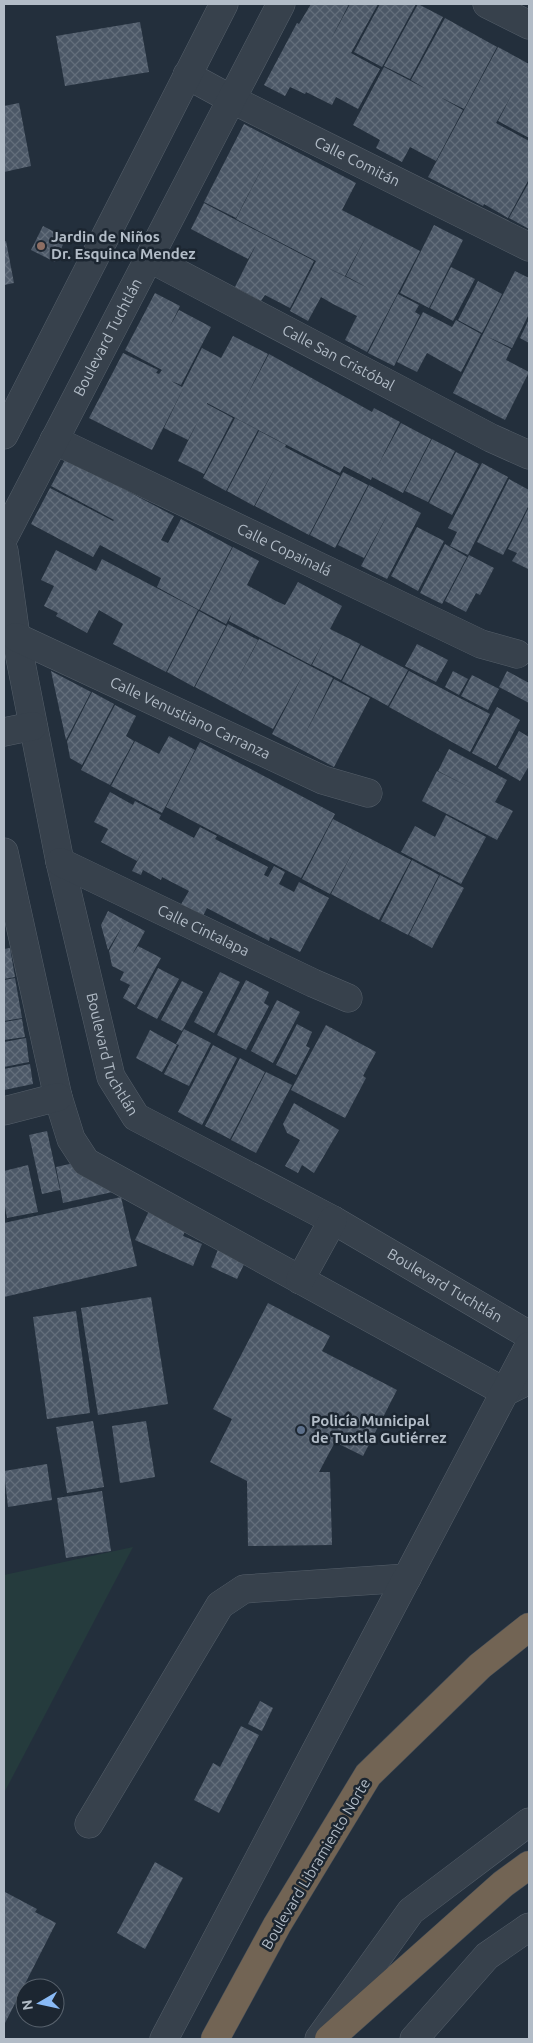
<svg xmlns="http://www.w3.org/2000/svg" width="533" height="2043" font-family="Ubuntu,sans-serif">
<style>
.park{fill:#253b3d}
.building{fill:url(#building-cross-hatch);fill-rule:evenodd}
.lines{fill:none;stroke-linecap:round;stroke-linejoin:round}
.minor-casing{stroke:#555f6a;stroke-width:29}
.highway-casing{stroke:#424c57;stroke-width:29}
.minor{stroke:#37414c;stroke-width:28}
.highway{stroke:#726454;stroke-width:28}
.education-dot{fill:#8d6e63;stroke:#1c2631;stroke-width:2}
.service-dot{fill:#5c6f8a;stroke:#1c2631;stroke-width:2}
.labels{text-anchor:middle;stroke-width:5;stroke-linejoin:round;paint-order:stroke}
.street-label{font-size:15px;fill:#b2bcc7;stroke:#1c2631}
.poi-label{font-size:15px;font-weight:bold;fill:#b2bcc7;stroke:#1c2631;text-anchor:start}
</style>
<defs>
<pattern id="building-cross-hatch" width="8" height="8" patternUnits="userSpaceOnUse" patternTransform="scale(1.25)"><rect width="8" height="8" fill="#4c5867"/><path d="M0 0l8 8M0 8l8-8" fill="none" stroke="#636e7b"/></pattern>
</defs>
<rect width="100%" height="100%" fill="#232f3c"/>
<!-- park -->
<path class="park" d="M133 1547 4 1793V1575Z"/>
<!-- building -->
<path class="building" d="M311 4H349L330 41 350 4H378L351 53 380 69 358 109 336 97 332 105 306 92 305 94 290 87 285 96 264 85 297 23 299 24Z
M380 4H416L382 67 354 52Z
M418 4 443 17 410 79 384 66Z
M445 18 497 47 464 109 440 97 463 110 436 161 410 147 402 162 376 148 380 140 353 125 384 67 426 89 411 80Z
M140 22 149 72 65 86 56 36Z
M498 47 529 64V138L498 121 516 87 496 123 529 141V179L508 218 484 204 483 206 428 177Z
M19 103 31 166 4 172V106Z
M244 124 356 183 342 210 420 251 367 352 345 340 357 316 333 304 321 297 308 321 290 311 316 261 236 219 275 143 236 218 204 202ZM368 233 346 276 368 288 322 265 345 276Z
M529 182V229L509 218Z
M204 203 314 261 290 308 265 295 261 301 235 287 256 245 248 259 191 229Z
M434 225 463 240 429 308 400 293Z
M43 226 66 238 55 262 31 250Z
M6 241 14 283 4 285V242Z
M451 267 475 279 453 321 430 308Z
M515 271 529 278V314L512 348 486 336 511 349 506 360 529 372 505 420 453 393Z
M478 281 502 294 482 333 458 320Z
M155 293 180 306 169 328 179 310 211 327 181 385 171 381 182 387 202 348 221 358 233 336 268 354 241 407 269 354 372 412 374 408 400 422 376 469 401 423 431 439 403 493 372 477 371 480 344 466 340 473 207 403V404L233 418 204 474 178 461 200 417 188 440 164 428 184 387 152 450 89 418 123 353 158 370 156 373 159 374 162 370 125 350Z
M398 294 419 305 415 312 420 315 394 366 368 353Z
M423 312 452 327 456 320 481 334 461 372 427 353 417 372 397 362Z
M529 319V343L520 338Z
M235 418 258 430 226 491 203 478Z
M259 431 286 445 285 447 340 476 309 535 255 506 278 462 254 506 227 491Z
M432 439 455 451 428 502 405 491Z
M456 452 479 464 452 515 429 503Z
M66 458 174 516 161 540 168 543 181 519 232 547 199 610 157 587 161 578 100 545 93 557 31 524 50 488 113 521 114 520 51 486Z
M482 463 508 477 468 555 450 546 457 532 448 528Z
M343 472 368 485 335 548 310 535Z
M509 479 529 490V505L503 555 477 542Z
M369 485 421 513 387 579 361 566 390 510 364 558 338 545Z
M529 507V567L528 569 512 561 517 553 508 549Z
M417 527 444 541 418 591 391 576Z
M445 544 467 557 442 604 420 593Z
M233 547 259 561 247 585 276 601 285 605 298 582 342 606 330 629 360 644 341 680 312 665 324 641 311 665 229 621 232 613 226 624 200 610Z
M56 550 96 571 102 559 198 610 166 672 113 644 123 624 99 610 87 633 56 616 58 613 44 606 54 586 41 580Z
M469 555 494 568 480 595 476 593 466 612 445 601Z
M199 611 226 626 194 687 167 672Z
M228 624 258 640 232 690 259 639 333 678 304 736 334 679 370 698 334 767 272 734 305 671 273 729 195 687Z
M417 644 448 660 436 682 405 666Z
M361 645 408 670 388 706 342 681Z
M51 671 91 692 66 740Z
M409 671 490 714 470 752 389 707Z
M453 671 468 679 459 695 445 687Z
M507 671 529 683V703L499 687Z
M472 675 499 689 488 710 461 696Z
M92 692 114 704 82 765 70 758 67 741Z
M115 705 136 716 126 736 134 741 110 785 81 770Z
M497 707 520 720 496 766 472 753Z
M519 731 529 737V766L520 781 498 768Z
M169 736 195 750 162 813 111 786 135 741 159 754Z
M200 742 335 814 301 878 166 807Z
M449 749 507 780 495 802 513 811 497 840 422 801 437 771 473 789 438 771Z
M110 792 133 805 135 801 161 815 159 819 194 838 200 827 217 836 215 839 268 867 264 875 268 877 274 866 285 872 279 884 294 892 299 882 329 898 300 952 270 937 269 941 207 908 202 918 180 906 189 891 162 877 161 880 143 870 141 875 132 871 145 847 137 861 101 842 108 829 94 822Z
M446 815 486 837 461 884 401 852 415 826 435 837Z
M333 819 411 860 379 920 331 894 357 844 330 894 302 879Z
M412 860 439 875 408 935 381 921Z
M440 875 464 888 432 948 409 935Z
M108 911 145 931 132 955 138 946 161 958 135 1005 123 998 130 985 120 980 124 972 112 966 109 951 124 923 108 950 101 925Z
M10 948 15 977 4 979V949Z
M158 968 179 979 157 1019 137 1008Z
M220 972 240 982 214 1033 194 1022Z
M15 978 22 1018 4 1021V980Z
M246 980 269 992 264 1003 269 1006 246 1050 217 1035Z
M182 981 203 992 182 1031 161 1020Z
M277 1000 300 1012 273 1063 251 1051Z
M22 1019 25 1037 4 1040V1022Z
M297 1024 312 1032 306 1046 310 1048 296 1075 276 1065Z
M326 1025 376 1052 363 1076 366 1078 345 1118 291 1090Z
M184 1029 211 1043 189 1086 164 1074 179 1045 176 1044Z
M150 1030 177 1045 162 1072 136 1058Z
M26 1038 29 1062 4 1067V1042Z
M213 1045 237 1058 202 1125 178 1112Z
M240 1058 265 1072 230 1139 205 1126Z
M30 1064 33 1084 4 1090V1069Z
M266 1072 292 1085 256 1153 231 1140Z
M294 1103 339 1130 314 1173 302 1165 298 1173 285 1166 300 1140 287 1133 283 1124Z
M47 1131 60 1190 42 1194 29 1135Z
M74 1163 117 1191 63 1203 56 1167Z
M28 1165 38 1212 7 1218 4 1201V1171Z
M121 1197 137 1266 4 1297V1223Z
M149 1211 186 1228 183 1236 202 1244 193 1266 135 1240Z
M219 1247 246 1260 237 1279 211 1267Z
M151 1297 168 1404 98 1415 81 1308Z
M268 1303 330 1336 322 1351 397 1390 363 1456 335 1442 319 1472H330L332 1545 248 1546 247 1481 210 1462 232 1419 213 1409Z
M76 1311 90 1413 47 1419 33 1317Z
M93 1421 104 1487 67 1493 56 1427Z
M146 1421 155 1477 120 1483 112 1426Z
M47 1464 52 1500 8 1507 4 1471Z
M102 1491 111 1551 66 1558 57 1498Z
M260 1701 273 1708 262 1731 248 1724Z
M241 1726 259 1735 219 1813 194 1800 213 1763 220 1767Z
M155 1862 183 1878 145 1949 117 1933Z
M5 1892 37 1909 35 1912 56 1923 4 2025V1896Z"/>
<g class="lines">
<defs>
<g id="minor">
<path d="M487 4 529 25"/>
<path id="s1" d="M187 75 231 99 529 247"/>
<path id="s2" d="M149 258 491 438 529 455"/>
<path d="M4 435 224 4"/>
<path id="s3" d="M54 440 481 644 517 654"/>
<path id="s4" d="M4 537 281 4"/>
<path id="s5" d="M4 551 16 637 60 862 111 1077 136 1117 333 1220 529 1335"/>
<path id="s6" d="M16 637 323 780 368 793"/>
<path d="M4 732 33 726"/>
<path d="M4 852 58 1097 71 1139 86 1162 505 1392 529 1380"/>
<path id="s7" d="M60 862 313 983 348 998"/>
<path d="M4 1111 58 1097"/>
<path d="M300 1280 333 1220"/>
<path d="M89 1824 220 1605 244 1589 407 1578"/>
<path d="M164 2039 529 1346"/>
<path d="M319 2039 411 1911 529 1822"/>
<path d="M414 2039 487 1956 529 1927"/>
</g>
<path id="highway" d="M215 2039 277 1925 368 1775 480 1666 529 1627
M329 2039 503 1884 529 1865"/>
</defs>
<!-- minor casing -->
<use href="#minor" class="minor-casing"/>
<!-- highway casing -->
<use href="#highway" class="highway-casing"/>
<!-- minor -->
<use href="#minor" class="minor"/>
<!-- highway -->
<use href="#highway" class="highway"/>
</g>
<!-- markers -->
<circle class="education-dot" cx="41" cy="246" r="5"/>
<circle class="service-dot" cx="301" cy="1430" r="5"/>
<g class="labels">
<!-- street labels -->
<g class="street-label">
<text dy="5" stroke="none"><textPath href="#s1" startOffset="191">Calle Comitán</textPath></text>
<text dy="5" stroke="none"><textPath href="#s4" startOffset="225">Boulevard Tuchtlán</textPath></text>
<text dy="5" stroke="none"><textPath href="#s2" startOffset="214">Calle San Cristóbal</textPath></text>
<text dy="5" stroke="none"><textPath href="#s3" startOffset="255">Calle Copainalá</textPath></text>
<text dy="5" stroke="none"><textPath href="#s6" startOffset="192">Calle Venustiano Carranza</textPath></text>
<text dy="5" stroke="none"><textPath href="#s7" startOffset="159">Calle Cintalapa</textPath></text>
<text dy="5" stroke="none"><textPath href="#s5" startOffset="516">Boulevard Tuchtlán</textPath></text>
<text dy="5" stroke="none"><textPath href="#s5" startOffset="936">Boulevard Tuchtlán</textPath></text>
<text transform="translate(316 1864) rotate(-59)" y="5">Boulevard Libramiento Norte</text>
</g>
<!-- poi labels -->
<g class="poi-label">
<text x="51" y="242">Jardin de Niños<tspan x="51" dy="17">Dr. Esquinca Mendez</tspan></text>
<text x="311" y="1426">Policía Municipal<tspan x="311" dy="17">de Tuxtla Gutiérrez</tspan></text>
</g>
</g>
<!-- border -->
<rect width="533" height="2043" fill="none" stroke="#b2bcc7" stroke-width="10"/>
<!-- north arrow -->
<g transform="translate(40 2003) rotate(261)"><circle r="24" fill="#1c2631" stroke="#58626d"/>
<path d="M0-4L9 19L0 12L-9 19Z" fill="#89baf6"/>
<text y="-8" font-size="14" font-weight="bold" text-anchor="middle" fill="#b2bcc7">N</text>
</g>
</svg>
